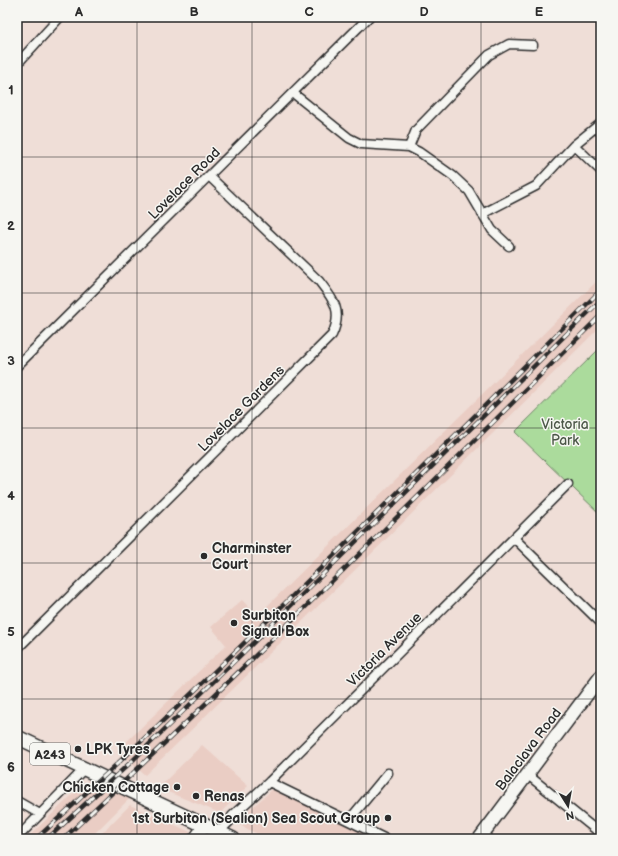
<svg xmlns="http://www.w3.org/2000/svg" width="618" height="856" font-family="'Balsamiq Sans',sans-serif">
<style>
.built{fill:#eacdc4}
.green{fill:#abdb9c;stroke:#6b8364}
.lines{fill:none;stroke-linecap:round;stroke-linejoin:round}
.street-casing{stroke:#2b2b2b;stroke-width:11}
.secondary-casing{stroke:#2b2b2b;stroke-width:15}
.primary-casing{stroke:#2b2b2b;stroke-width:16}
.street{stroke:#f6f6f2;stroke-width:8}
.secondary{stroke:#f6f6f2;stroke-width:12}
.primary{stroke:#f6f6f2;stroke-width:13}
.rail-casing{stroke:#2b2b2b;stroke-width:4.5}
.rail{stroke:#f6f6f2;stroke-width:3;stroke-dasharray:9;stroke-linecap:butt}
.grid{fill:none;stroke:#2b2b2b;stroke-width:1;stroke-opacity:0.55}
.poi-dot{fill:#2b2b2b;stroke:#f6f6f2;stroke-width:1.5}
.labels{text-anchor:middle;stroke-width:3;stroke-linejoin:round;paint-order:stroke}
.shield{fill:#f6f6f2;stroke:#686867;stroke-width:1}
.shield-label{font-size:13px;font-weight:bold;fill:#2b2b2b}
.street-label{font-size:14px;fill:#2b2b2b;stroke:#f6f6f2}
.park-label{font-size:14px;fill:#4b5747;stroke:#f6f6f2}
.poi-label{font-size:14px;font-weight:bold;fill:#2b2b2b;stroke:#f6f6f2;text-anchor:start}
.neatline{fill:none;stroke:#2b2b2b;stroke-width:1.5}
.grid-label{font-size:13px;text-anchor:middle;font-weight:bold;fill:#2b2b2b}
</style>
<rect width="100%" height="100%" fill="#efded7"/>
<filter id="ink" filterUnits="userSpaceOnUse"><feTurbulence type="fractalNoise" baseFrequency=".025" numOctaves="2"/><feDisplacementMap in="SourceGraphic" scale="8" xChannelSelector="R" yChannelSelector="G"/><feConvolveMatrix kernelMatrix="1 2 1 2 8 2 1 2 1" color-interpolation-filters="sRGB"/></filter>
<g filter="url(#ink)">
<!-- built -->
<path class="built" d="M601 277V326L353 572 145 775 117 751 226 645 211 627 242 600 257 616Z
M202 745 248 786 220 813 158 788Z
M90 778 131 797 89 839H26Z
M274 788 308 806 375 839H267L238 824 237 822 246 813Z
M130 805 206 839H96Z"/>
<!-- green -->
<path class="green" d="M601 347V515L515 432Z"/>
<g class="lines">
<defs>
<path id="street" d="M17 64 60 17
M293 93 349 138 361 144 409 147 416 130 489 55 509 44 533 45
M574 145 601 171
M409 147 419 152 453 176 469 191 492 230 509 246
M482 214 536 186 574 145 601 123
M17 366 369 17
M514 538 601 623
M17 649 332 335C343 311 334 300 319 281L209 176
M528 775 601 834
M269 782 386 839
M17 801 40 814
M349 820 388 773
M219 832 230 821 232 816 269 782 568 484
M17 838 84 769"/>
<path id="secondary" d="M195 839 205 825
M479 839 601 676"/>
<path id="primary" d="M17 737 233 839"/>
</defs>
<!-- street casing -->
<use href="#street" class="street-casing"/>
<!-- secondary casing -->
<use href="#secondary" class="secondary-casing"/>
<!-- primary casing -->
<use href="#primary" class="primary-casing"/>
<!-- street -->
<use href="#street" class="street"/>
<!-- secondary -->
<use href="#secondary" class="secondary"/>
<!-- primary -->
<use href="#primary" class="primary"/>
<defs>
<path id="rail" d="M36 839C230 662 415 475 601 290
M47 839 130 763 252 644 601 300
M63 839C246 668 423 492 601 315"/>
</defs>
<!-- rail casing -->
<use href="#rail" class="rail-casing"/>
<!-- rail -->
<use href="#rail" class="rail"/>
</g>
</g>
<!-- grid -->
<path class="grid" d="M137 17V839M252 17V839M366 17V839M481 17V839M17 157H601M17 293H601M17 428H601M17 563H601M17 699H601"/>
<!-- markers -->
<g class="poi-dot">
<circle cx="204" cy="556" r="4"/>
<circle cx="234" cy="623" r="4"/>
<circle cx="78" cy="749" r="4"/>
<circle cx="177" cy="787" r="4"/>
<circle cx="196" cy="796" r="4"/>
<circle cx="388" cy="818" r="4"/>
</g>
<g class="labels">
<!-- shield labels -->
<rect class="shield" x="30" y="743" width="40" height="22" rx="3"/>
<g class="shield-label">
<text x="50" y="759">A243</text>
</g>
<!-- street labels -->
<g class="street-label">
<text transform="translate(184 183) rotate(-45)" y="5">Lovelace Road</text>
<text transform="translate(241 408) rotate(-45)" y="5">Lovelace Gardens</text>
<text transform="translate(384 649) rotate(-45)" y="5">Victoria Avenue</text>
<text transform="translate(528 749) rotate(-53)" y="5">Balaclava Road</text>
</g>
<!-- park labels -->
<g class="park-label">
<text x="565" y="429">Victoria<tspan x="565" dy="16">Park</tspan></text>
</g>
<!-- poi labels -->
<g class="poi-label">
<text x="212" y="553">Charminster<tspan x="212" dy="16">Court</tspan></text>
<text x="242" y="620">Surbiton<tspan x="242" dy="16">Signal Box</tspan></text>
<text x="86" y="754">LPK Tyres</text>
<text x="169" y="792" text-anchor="end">Chicken Cottage</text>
<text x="204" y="801">Renas</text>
<text x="380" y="823" text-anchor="end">1st Surbiton (Sealion) Sea Scout Group</text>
</g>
</g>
<!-- margin -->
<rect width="618" height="856" fill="none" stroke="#f6f6f2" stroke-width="44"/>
<!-- north arrow -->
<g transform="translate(568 806) rotate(169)" stroke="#f6f6f2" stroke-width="3" paint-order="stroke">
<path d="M0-3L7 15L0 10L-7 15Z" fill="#2b2b2b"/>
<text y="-6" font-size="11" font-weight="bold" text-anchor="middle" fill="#2b2b2b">N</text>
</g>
<rect x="22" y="22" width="574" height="812" class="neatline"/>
<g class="grid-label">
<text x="79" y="16">A</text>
<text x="194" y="16">B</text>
<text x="309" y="16">C</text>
<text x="424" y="16">D</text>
<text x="539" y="16">E</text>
<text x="11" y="94">1</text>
<text x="11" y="230">2</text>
<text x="11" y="365">3</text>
<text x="11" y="500">4</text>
<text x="11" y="636">5</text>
<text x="11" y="771">6</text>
</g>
</svg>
